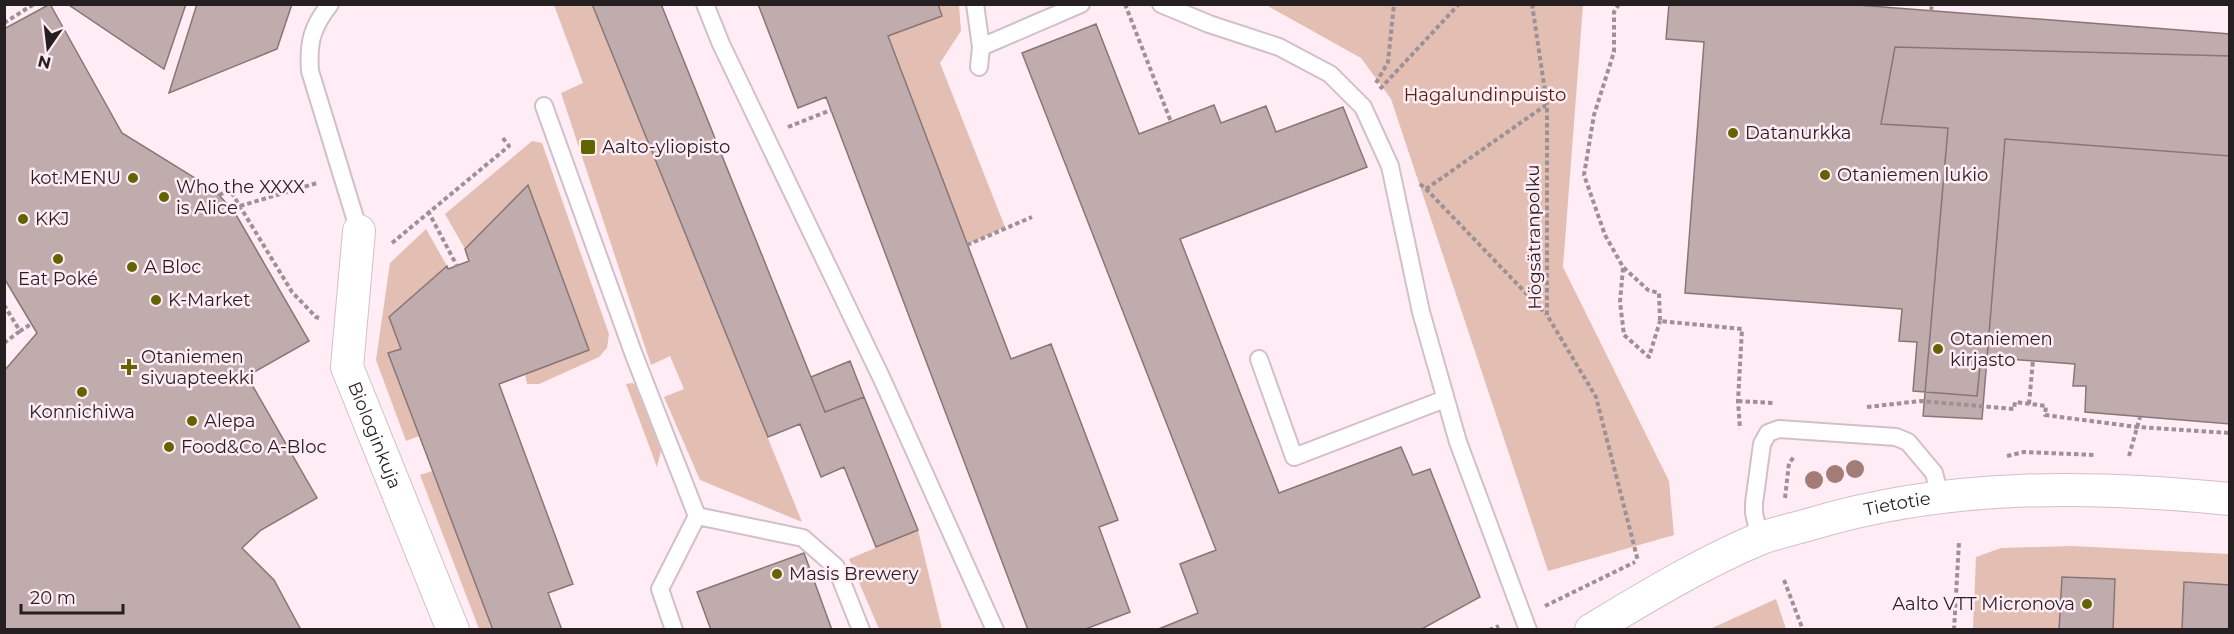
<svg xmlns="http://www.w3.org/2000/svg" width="2234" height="634" font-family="Montserrat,sans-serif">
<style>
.green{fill:#e3bfb3}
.building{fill:#c0acad;stroke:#887677;stroke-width:1.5}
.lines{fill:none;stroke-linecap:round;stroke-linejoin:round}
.lane-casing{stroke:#d2c0c8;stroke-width:20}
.street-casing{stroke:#d2c0c8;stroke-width:34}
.path{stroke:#9e9196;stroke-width:4;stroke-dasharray:4.5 3;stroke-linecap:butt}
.lane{stroke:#fff;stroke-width:16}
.street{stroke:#fff;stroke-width:32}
.tree{fill:#a27d77}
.poi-dot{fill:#616400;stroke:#ffecf4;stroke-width:2}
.labels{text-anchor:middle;stroke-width:5;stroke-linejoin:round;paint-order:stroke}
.park-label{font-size:18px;fill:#552210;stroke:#ffecf4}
.poi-label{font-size:18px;fill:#261f22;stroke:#ffecf4;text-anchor:start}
.street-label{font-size:18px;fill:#261f22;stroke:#ffecf4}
</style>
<rect width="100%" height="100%" fill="#ffecf4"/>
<!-- green -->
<path class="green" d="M554 5H592L802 522 700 480 664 397 684 389 670 356 651 365 561 93 583 83Z
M938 5H959L961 31 940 63 1005 227 967 245 888 36 942 16Z
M1266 5H1583L1563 267 1669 481 1674 535 1548 571 1391 99 1361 58Z
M532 141 542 143 609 334 607 348 599 357 539 384H527L525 374 528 185 465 249 445 214Z
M426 229 447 266 390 316 401 349 388 354 419 436 406 441 376 360 390 263Z
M632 383 635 384 661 451 657 467 626 384Z
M432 471 493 629H479L420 475Z
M918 530 942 629H879L849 559Z
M2072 546 2229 554V585L2184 583 2182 629H2113L2115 579 2062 577 2059 629 1973 628 1976 557 2001 548Z
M1776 599 1786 629H1710Z"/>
<!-- building -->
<path class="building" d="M50 4 122 133 200 181 219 195 235 213 309 341 247 376 317 498 261 530 242 548 274 580 301 630H4V371L37 333 4 278V29Z
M71 4H186L164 69 69 5Z
M197 4H292L277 49 169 93Z
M592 4H661L825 412 864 397 918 530 876 547 844 467 821 477 800 424 768 437Z
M758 4H938L942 16 888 36 1011 359 1051 344 1118 520 1099 527 1130 612 1083 630H1028L826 97 798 108Z
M1669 4H1845L2230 34V424L2085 412 2086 386H2073L2075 364 1981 357 1977 396 1913 391 1917 342 1899 341 1902 309 1685 293 1704 42 1666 39Z
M1096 24 1139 134 1214 105 1221 123 1266 106 1276 132 1343 107 1367 167 1180 239 1279 493 1401 447 1413 475 1430 469 1480 597 1420 630H1156L1198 613 1180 564 1216 550 1022 53Z
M1895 47 2230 56V156L2005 139 1982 419 1923 416 1948 128 1881 124Z
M528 185 589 350 499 384 573 584 548 593 562 630H493L388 353 401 349 389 317 447 266 448 269 469 261 465 249Z
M850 361 864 397 825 412 811 377Z
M804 553 832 630H711L697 592Z
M2062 577 2115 579 2113 630H2059Z
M2184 582 2230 585V630H2182Z"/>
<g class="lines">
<defs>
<path id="lane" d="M330 4C312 27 308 42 310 71L359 231
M705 4 721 44 882 379 995 630
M975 4 981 47 979 67
M1161 4 1209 24 1279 47 1330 74 1363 107 1390 166 1421 312 1458 442 1528 630
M981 47 1081 4
M544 106 634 355 697 516 660 589 674 630
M1259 359 1294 457 1445 399
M697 516 803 538 836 567 861 630
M1760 539 1754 513V503L1762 444 1768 433 1779 429 1896 437 1908 442 1934 473 1940 497"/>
<g id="street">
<path id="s1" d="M359 231 347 367 453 630"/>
<path id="s2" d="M1591 630C1646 597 1700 564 1759 539 1775 533 1794 529 1811 524 1946 483 2090 485 2230 499"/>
</g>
</defs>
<!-- lane casing -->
<use href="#lane" class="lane-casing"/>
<!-- street casing -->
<use href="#street" class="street-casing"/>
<!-- path -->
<path class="path" d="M1125 4 1171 122
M1532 4 1547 105V315L1596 397 1638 561
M1619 4 1614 12V52L1594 115 1584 175 1605 235 1623 267 1648 290 1659 293 1660 321 1742 329 1738 401 1740 429
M1931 11 1932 4
M4 23 34 4
M1376 83 1388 62 1394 4
M1380 89 1459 4
M788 127 831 110
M1420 184 1426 189 1546 314
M1426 189 1546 105
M219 195 230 190 292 292 316 317 319 318
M240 206 317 183
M428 211 457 266
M392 243 509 146 502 137
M967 245 1032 217
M1623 268 1620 302 1624 335 1649 357 1660 321
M4 305 20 331 31 324
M4 343 20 331
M1738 401 1773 403
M2029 404 2033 360
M1867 407 1921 401 2014 409 2015 402 2046 406 2045 415 2137 427 2230 433
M2007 456 2024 452 2095 455
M2129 456 2140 417
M1785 498 1789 463 1794 457
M1784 580 1803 630
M1545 606 1635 562
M1489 630 1499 626
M1954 630 1959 542"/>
<!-- lane -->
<use href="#lane" class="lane"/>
<!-- street -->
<use href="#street" class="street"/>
</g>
<!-- trees -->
<g class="tree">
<circle cx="1855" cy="469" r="9"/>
<circle cx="1835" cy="474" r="9"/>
<circle cx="1814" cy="480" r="9"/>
</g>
<!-- markers -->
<g class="poi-dot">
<circle cx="1733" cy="133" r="6"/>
<rect x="580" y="139" width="16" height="16" rx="3"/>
<circle cx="1825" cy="175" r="6"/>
<circle cx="133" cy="178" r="6"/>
<circle cx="164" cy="197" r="6"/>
<circle cx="23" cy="219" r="6"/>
<circle cx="58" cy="259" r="6"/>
<circle cx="132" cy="267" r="6"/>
<circle cx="156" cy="300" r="6"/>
<circle cx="1938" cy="349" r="6"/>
<path d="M126 358h6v6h6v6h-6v6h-6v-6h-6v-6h6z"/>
<circle cx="82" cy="392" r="6"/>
<circle cx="192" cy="421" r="6"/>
<circle cx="169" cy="447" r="6"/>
<circle cx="777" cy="574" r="6"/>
<circle cx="2087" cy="604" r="6"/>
</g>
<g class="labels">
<!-- park labels -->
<g class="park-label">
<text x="1485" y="101">Hagalundinpuisto</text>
</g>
<!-- poi labels -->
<g class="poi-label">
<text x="1745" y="139">Datanurkka</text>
<text x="602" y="153">Aalto-yliopisto</text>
<text x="1837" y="181">Otaniemen lukio</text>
<text x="121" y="184" text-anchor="end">kot.MENU</text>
<text x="176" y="193">Who the XXXX<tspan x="176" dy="21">is Alice</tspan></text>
<text x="35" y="225">KKJ</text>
<text x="144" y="273">A Bloc</text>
<text x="58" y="285" text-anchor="middle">Eat Poké</text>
<text x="168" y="306">K-Market</text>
<text x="1950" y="345">Otaniemen<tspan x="1950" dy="21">kirjasto</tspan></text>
<text x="141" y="363">Otaniemen<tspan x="141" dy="21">sivuapteekki</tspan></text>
<text x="82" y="418" text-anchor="middle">Konnichiwa</text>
<text x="204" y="427">Alepa</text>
<text x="181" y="453">Food&amp;Co A-Bloc</text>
<text x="789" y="580">Masis Brewery</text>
<text x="2075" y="610" text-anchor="end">Aalto VTT Micronova</text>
</g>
<!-- street labels -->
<g class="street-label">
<text transform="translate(1534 237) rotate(-91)" y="6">Högsätranpolku</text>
<text dy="6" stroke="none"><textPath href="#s1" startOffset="210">Biologinkuja</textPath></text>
<text dy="6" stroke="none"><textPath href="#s2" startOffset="334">Tietotie</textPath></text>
</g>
</g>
<!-- border -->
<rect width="2234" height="634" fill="none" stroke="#261f22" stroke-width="12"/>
<!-- north arrow -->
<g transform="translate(48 48) rotate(194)" stroke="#ffecf4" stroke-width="4.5" paint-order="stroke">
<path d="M0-4.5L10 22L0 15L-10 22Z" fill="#261f22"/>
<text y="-9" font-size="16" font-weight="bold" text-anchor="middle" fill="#261f22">N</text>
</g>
<!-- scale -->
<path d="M21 604v9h102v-9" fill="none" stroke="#261f22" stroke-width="3"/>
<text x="30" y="604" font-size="18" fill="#261f22" stroke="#ffecf4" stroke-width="4.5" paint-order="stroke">20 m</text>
</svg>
